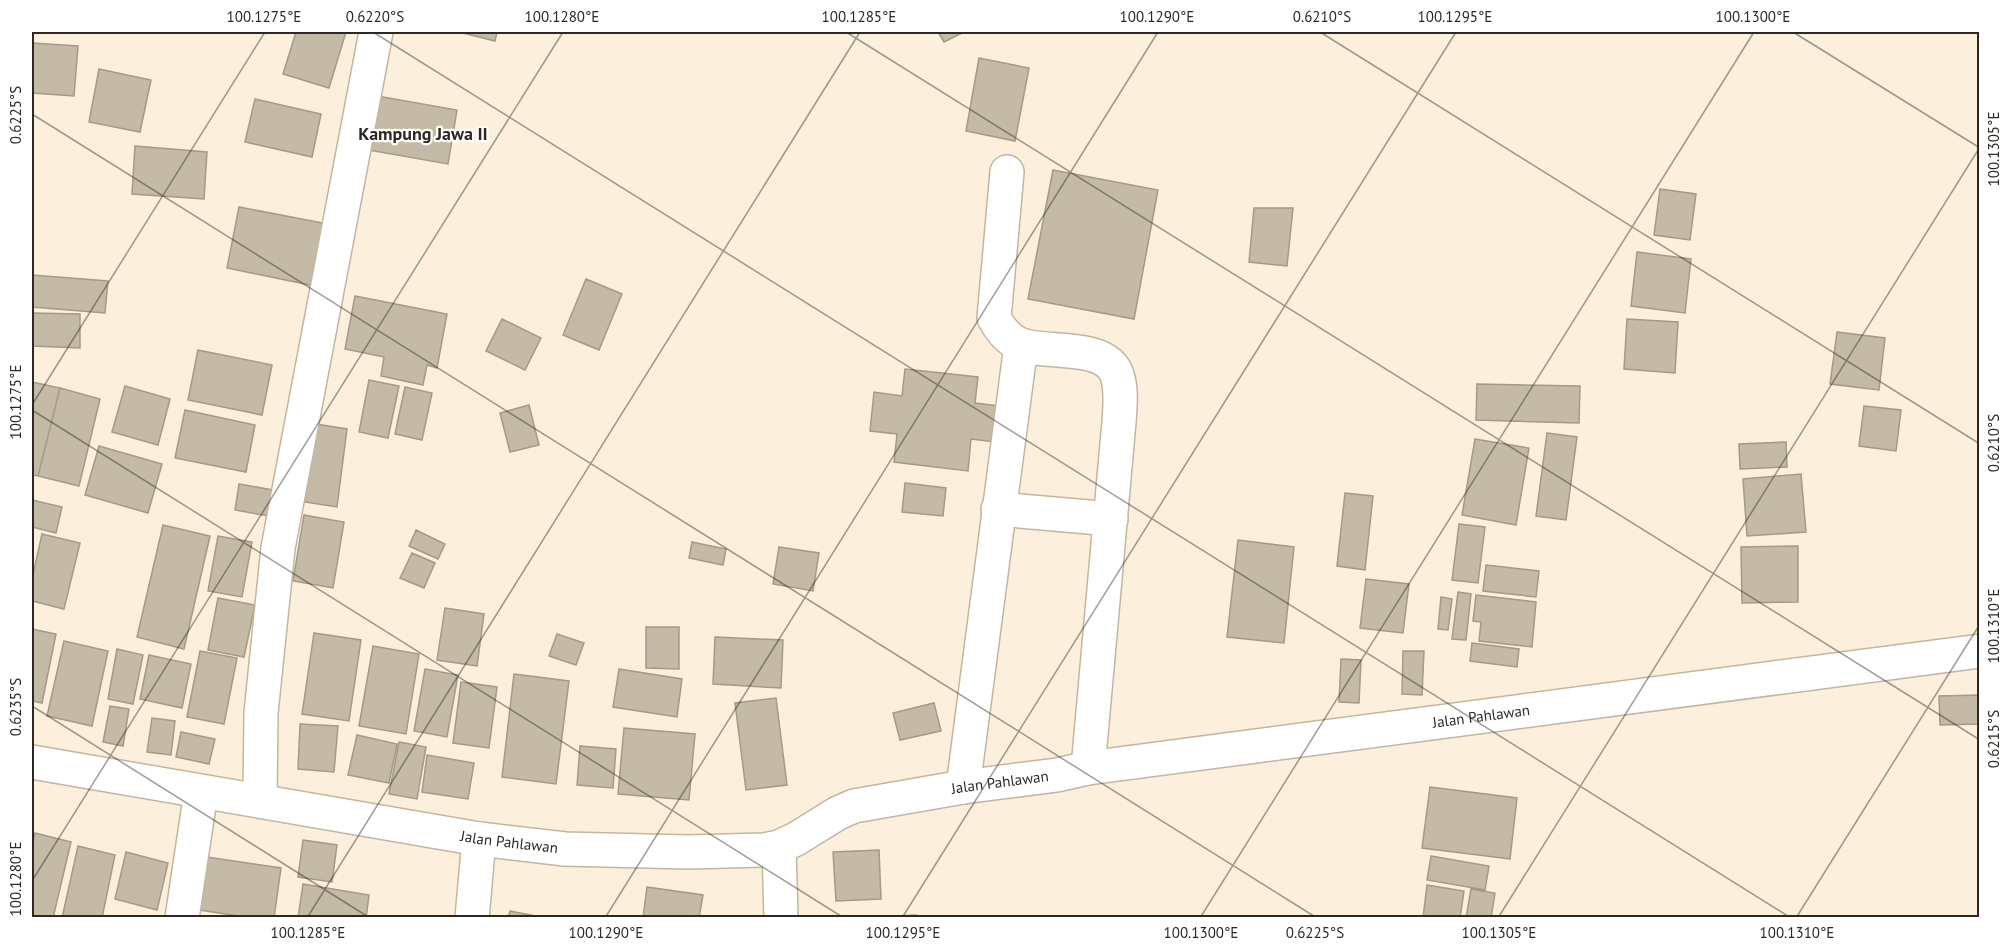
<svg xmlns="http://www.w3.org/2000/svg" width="2011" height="949" font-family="'PT Sans',sans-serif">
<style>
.building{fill:#c5baa6;stroke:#a59987;stroke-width:1.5}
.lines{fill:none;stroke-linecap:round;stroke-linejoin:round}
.minor-casing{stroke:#c2b6a3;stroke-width:36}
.minor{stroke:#fff;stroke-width:33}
.ticks{fill:none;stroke:#2d2821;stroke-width:1.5;stroke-opacity:0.45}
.labels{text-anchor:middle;stroke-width:4.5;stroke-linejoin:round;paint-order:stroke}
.street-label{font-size:15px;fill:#2d2821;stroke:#fff}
.quarter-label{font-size:18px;font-weight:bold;fill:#2d2821;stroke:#fff}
.neatline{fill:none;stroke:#2d2821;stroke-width:2}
.ticks-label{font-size:15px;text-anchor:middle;fill:#2d2821}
</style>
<rect width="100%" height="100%" fill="#fcf0dc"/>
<!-- building -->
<path class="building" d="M296 32H346L329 88 283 74Z
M459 32H497L495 41Z
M938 32H964L944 42Z
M32 43 78 46 74 96 32 93Z
M979 58 1029 68 1015 141 966 131Z
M99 69 151 80 140 132 89 122Z
M377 96 457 110 448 164 368 150Z
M255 99 321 114 312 157 245 142Z
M135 146 207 152 204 199 132 194Z
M1053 170 1158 190 1134 319 1028 299Z
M1660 189 1696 194 1690 240 1654 235Z
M239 207 328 224 315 286 227 268Z
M1254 208H1293L1287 266 1249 262Z
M1637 252 1691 259 1685 313 1631 306Z
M32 275 108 281 105 313 32 307Z
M586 279 622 294 599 350 563 335Z
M355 296 447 314 437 368 427 365 423 385 381 376 384 357 345 349Z
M32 313 80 314V348L32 346Z
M502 319 541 338 525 370 486 351Z
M1627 319 1678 322 1675 373 1624 369Z
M1837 332 1885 338 1879 390 1830 384Z
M198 350 272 365 262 415 188 400Z
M905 369 978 377 975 403 999 406 995 442 971 439 968 471 894 462 897 434 870 431 874 392 902 396Z
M369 380 399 386 388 438 359 432Z
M32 382 60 388 38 476 32 475Z
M1477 384 1580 386 1579 423 1476 420Z
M125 386 170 399 158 445 112 432Z
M405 387 432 393 422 440 395 434Z
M60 388 100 399 79 486 38 476Z
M529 405 539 445 510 452 500 413Z
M1864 406 1901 410 1896 451 1859 446Z
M185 410 255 425 246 472 175 458Z
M303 422 347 429 337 507 293 500Z
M1547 433 1577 437 1566 520 1536 516Z
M1475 439 1529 448 1516 525 1462 515Z
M1786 442 1787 467 1740 469 1739 444Z
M99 446 162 464 148 513 85 495Z
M1801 474 1806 532 1747 536 1743 479Z
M905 483 946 488 943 516 902 512Z
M239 484 279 491 274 517 235 510Z
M1345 493 1373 496 1365 570 1337 566Z
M32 500 62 507 56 533 32 527Z
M304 515 344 522 333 588 293 581Z
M1459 524 1485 527 1478 583 1452 580Z
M163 525 210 536 184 649 137 637Z
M416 530 445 544 438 559 409 546Z
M42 534 80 543 64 609 32 601V579Z
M218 536 252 542 242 597 208 591Z
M1238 540 1294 547 1284 643 1227 637Z
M692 542 726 549 723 565 689 558Z
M1798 546V602L1742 603 1741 547Z
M779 547 819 553 813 591 773 584Z
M412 553 435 563 424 588 400 578Z
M1486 565 1539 571 1536 597 1483 591Z
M1366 579 1409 584 1403 633 1360 628Z
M1458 592 1471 594 1466 640 1452 639Z
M1476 595 1536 602 1532 647 1479 641 1481 622 1473 621Z
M1441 597 1452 599 1448 630 1438 629Z
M218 598 255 605 244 657 208 650Z
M445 608 484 614 477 666 437 660Z
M646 627H679V669L646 668Z
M32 629 56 634 42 703 32 701Z
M314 633 361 640 349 721 302 714Z
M557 634 584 643 576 665 549 656Z
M715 637 783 640 781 688 713 684Z
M64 641 108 651 92 726 47 716Z
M1472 643 1519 649 1517 667 1470 661Z
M373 646 419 654 406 734 359 726Z
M117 649 143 655 133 704 108 699Z
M200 651 237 658 224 724 187 717Z
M1403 651H1424L1422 695 1402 694Z
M149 655 191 664 182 708 140 699Z
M1341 659 1361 660 1359 703 1339 702Z
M425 669 458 675 447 737 414 731Z
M619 669 682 679 677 717 613 707Z
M514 674 569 681 556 784 502 777Z
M461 682 497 687 489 748 453 743Z
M1980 695V724L1940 725 1939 696Z
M776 698 787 785 746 790 735 703Z
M934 703 941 731 900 740 893 713Z
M110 706 129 709 123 746 103 742Z
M152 718 175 721 171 755 147 752Z
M300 724 338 726 334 772 298 769Z
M624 728 695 734 689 800 618 794Z
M181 732 215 739 209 764 176 757Z
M357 735 397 744 389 783 348 775Z
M399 742 426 747 417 799 389 794Z
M580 746 616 749 613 788 577 785Z
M427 755 474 763 468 799 422 792Z
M1430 787 1517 798 1510 859 1422 848Z
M35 833 71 842 53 918H32V848Z
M303 840 337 845 332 882 298 877Z
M78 846 115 855 102 918H62Z
M879 850 881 899 836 901 833 852Z
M126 852 168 863 157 910 115 899Z
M200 856 281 868 274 918H252L193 909Z
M1431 856 1489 866 1485 890 1427 880Z
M303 884 369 895 366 918H298Z
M1427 885 1464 891 1460 918H1423Z
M647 887 703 895 699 918H643Z
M1471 889 1495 893 1491 918H1466Z
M510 911 541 917 544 918H508Z
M916 915 917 918H854Z"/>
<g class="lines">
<defs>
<g id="minor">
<path d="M1007 172 994 318C1000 329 1007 339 1019 344 1044 355 1106 342 1117 375 1122 389 1120 407 1119 422L1088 768"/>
<path d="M998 509 1111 519"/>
<path id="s1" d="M32 762 479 839 565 849 688 852 764 850 779 847 796 839 838 813 854 806 963 787 1057 775 1088 768 1980 651"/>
<path d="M963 787 1021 345"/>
<path d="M260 800 261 713 278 548 376 32"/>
<path d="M779 847 781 918"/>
<path d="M182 918 201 792"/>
<path d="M472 918 479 839"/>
</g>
</defs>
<!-- minor casing -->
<use href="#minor" class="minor-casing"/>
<!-- minor -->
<use href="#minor" class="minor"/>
</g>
<!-- ticks -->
<path class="ticks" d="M373 32 1791 918M846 32 1980 740M1320 32 1980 444M1793 32 1980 148M32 114 1317 918M32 405 265 32M32 410 844 918M32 706 370 918M32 881 563 32M307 918 860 32M605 918 1158 32M902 918 1456 32M1200 918 1754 32M1498 918 1980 147M1796 918 1980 624"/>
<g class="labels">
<!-- street labels -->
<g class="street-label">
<text dy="5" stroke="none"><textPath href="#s1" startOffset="1474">Jalan Pahlawan</textPath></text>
<text dy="5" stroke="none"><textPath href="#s1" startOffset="988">Jalan Pahlawan</textPath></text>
<text dy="5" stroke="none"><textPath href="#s1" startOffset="484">Jalan Pahlawan</textPath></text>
</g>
<!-- quarter labels -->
<g class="quarter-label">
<text x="423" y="140">Kampung Jawa II</text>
</g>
</g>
<!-- border -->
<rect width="2011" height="949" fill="none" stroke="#ffffff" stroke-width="66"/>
<rect x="33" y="33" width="1945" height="883" class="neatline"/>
<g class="ticks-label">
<text x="264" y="22">100.1275°E</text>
<text x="375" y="22">0.6220°S</text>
<text x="562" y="22">100.1280°E</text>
<text x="859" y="22">100.1285°E</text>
<text x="1157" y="22">100.1290°E</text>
<text x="1322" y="22">0.6210°S</text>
<text x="1455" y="22">100.1295°E</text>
<text x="1753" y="22">100.1300°E</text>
<text transform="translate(16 115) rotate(-90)" y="5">0.6225°S</text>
<text transform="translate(1994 149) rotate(-90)" y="5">100.1305°E</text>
<text transform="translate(16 402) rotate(-90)" y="5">100.1275°E</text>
<text transform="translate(1994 443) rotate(-90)" y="5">0.6210°S</text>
<text transform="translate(1994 626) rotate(-90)" y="5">100.1310°E</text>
<text transform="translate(16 707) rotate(-90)" y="5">0.6235°S</text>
<text transform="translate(1994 739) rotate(-90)" y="5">0.6215°S</text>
<text transform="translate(16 879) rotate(-90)" y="5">100.1280°E</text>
<text x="308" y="938">100.1285°E</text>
<text x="606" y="938">100.1290°E</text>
<text x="903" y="938">100.1295°E</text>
<text x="1201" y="938">100.1300°E</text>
<text x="1315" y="938">0.6225°S</text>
<text x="1499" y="938">100.1305°E</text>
<text x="1797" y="938">100.1310°E</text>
</g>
</svg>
